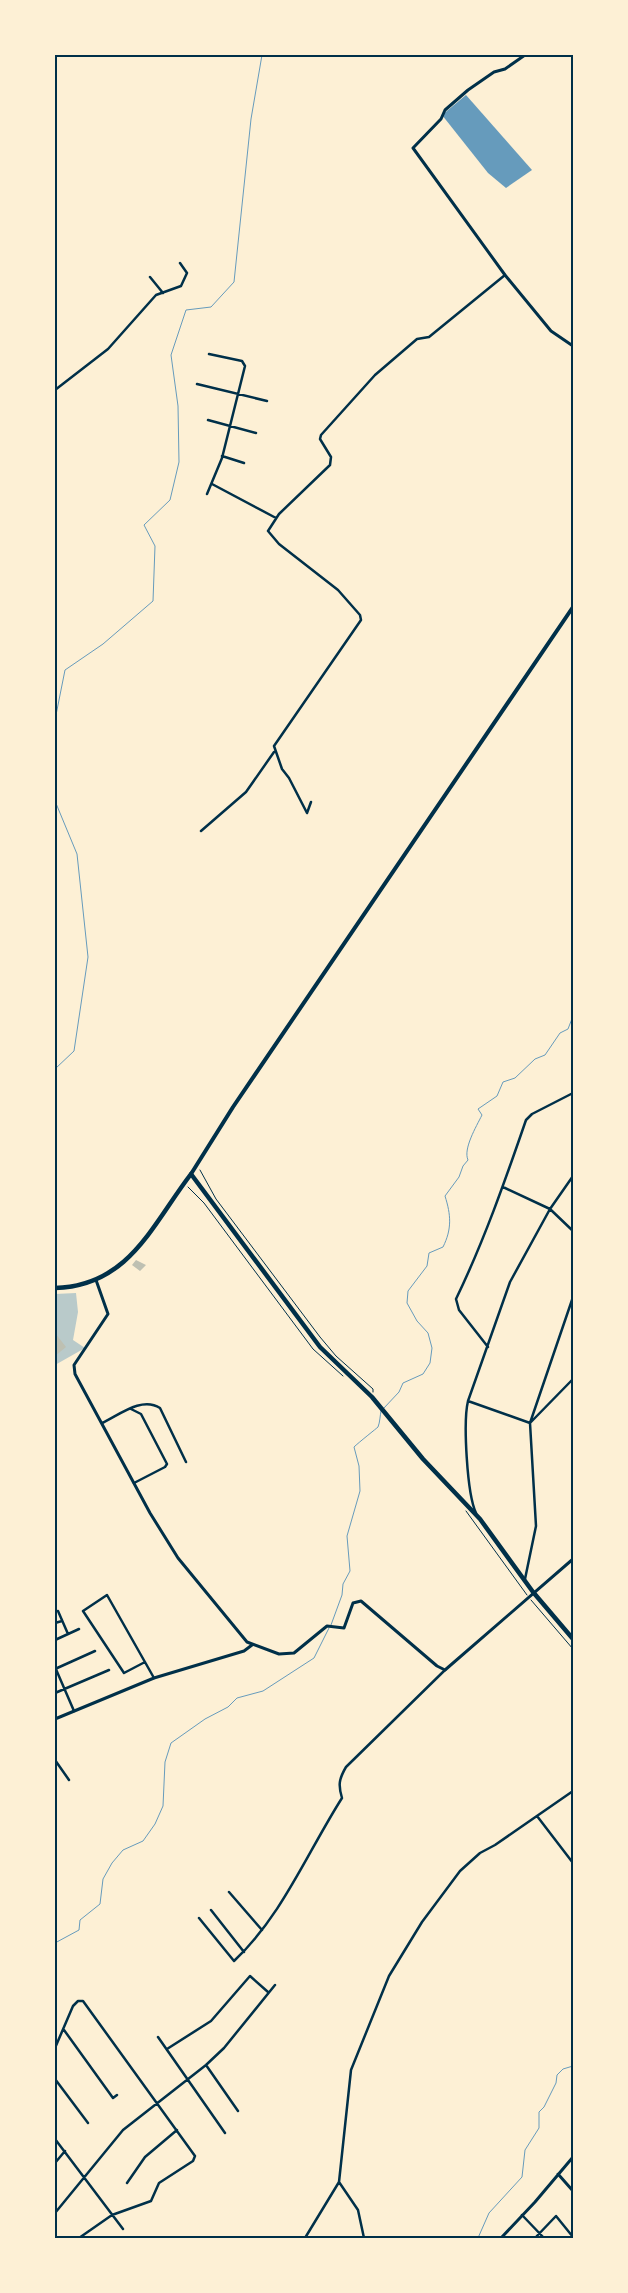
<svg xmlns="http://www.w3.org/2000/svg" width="628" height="2293" font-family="Roboto,sans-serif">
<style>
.green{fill:#b9caca}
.water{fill:#669bbc}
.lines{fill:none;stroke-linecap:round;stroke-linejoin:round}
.stream{stroke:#669bbc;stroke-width:1}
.building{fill:#bec0b2}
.path{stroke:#003049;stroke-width:1}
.minor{stroke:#003049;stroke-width:2.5}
.tertiary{stroke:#003049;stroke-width:3}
.secondary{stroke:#003049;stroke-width:4}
.primary{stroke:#003049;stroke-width:4.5}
.neatline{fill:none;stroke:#003049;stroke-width:2}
</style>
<rect width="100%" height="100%" fill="#fdf0d5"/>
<!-- green -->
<path class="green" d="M76 1293 78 1312 73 1340 85 1348 55 1365V1294Z"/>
<!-- water -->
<path class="water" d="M466 95 532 170 506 188 488 173 442 115Z"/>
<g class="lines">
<!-- stream -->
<path class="stream" d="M55 720 65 670 103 644 153 601 155 546 144 525 170 500 179 462 178 406 171 355 186 310 211 307 234 282 251 119 262 55
M55 801 77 854 88 957 74 1051 55 1069
M384 1408 399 1392 403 1383 423 1374 430 1363 432 1348 428 1333 417 1321 407 1303 408 1291 427 1266 429 1253 443 1247C452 1229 451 1215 445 1196L459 1177 463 1166 468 1160C463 1149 476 1127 482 1115L478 1109 497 1096 503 1082 515 1078 535 1059 545 1055 560 1033 568 1029 573 1016
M331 1625 342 1595 343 1584 350 1571 347 1536 360 1491 359 1466 354 1447C358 1443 377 1428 378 1427 380 1422 380 1416 381 1411
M55 1943 79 1930 80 1920 100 1904 103 1879 112 1863 123 1850 143 1841 155 1824 163 1806 165 1762 171 1743 205 1719 228 1707 237 1698 263 1691 314 1658 329 1628
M478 2238 489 2213 522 2177 525 2150 539 2128V2112L544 2107 556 2083 557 2075 563 2069 573 2066"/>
</g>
<!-- building -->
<path class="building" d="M136 1260 146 1265 140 1271 132 1265Z
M55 1333 66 1347 55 1356Z"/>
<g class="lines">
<!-- path -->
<path class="path" d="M200 1170 216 1199 320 1337 336 1356 373 1389V1392
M188 1187 204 1203 313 1349 343 1376
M466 1511 527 1595
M531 1600 573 1649"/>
<!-- minor -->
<path class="minor" d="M150 277 163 293
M197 384 267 401
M55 390 108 349 156 295 181 286 187 273 180 263
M208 420 256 433
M222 456 244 463
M212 484 276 518
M207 494 222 458 245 366 242 361 209 354
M311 802 307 813 289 778 282 769 274 746 361 620 360 615 338 590 279 544 268 531 279 514 330 465 331 457 320 439 321 435 375 375 417 339 429 337 505 275
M201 831 246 792 274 752
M503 1187 550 1209 573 1231
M488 1347 459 1310 456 1299C484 1241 505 1181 526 1120L532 1114 573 1093
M468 1401 530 1423 573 1379
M131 1409 141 1414 167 1464 165 1467 134 1483
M102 1423C119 1415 142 1396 160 1408L186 1462
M476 1513C467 1494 463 1422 468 1401L510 1282 550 1209 573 1176
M525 1579 536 1526 530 1423 573 1297
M58 1611 68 1634
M55 1623 62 1621
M55 1640 79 1629
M145 1662 124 1673 83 1611 107 1595 154 1678
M55 1667 74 1711
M55 1669 95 1651
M55 1693 109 1670
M55 1760 69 1780
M537 1816 573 1863
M229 1892 262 1930
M211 1910 244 1952
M199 1918 234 1961C282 1916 307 1853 342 1798 338 1785 339 1779 346 1767L445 1670
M64 2030 113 2098 117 2095
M158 2037 225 2133
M55 2048 73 2006 78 2001H83L195 2156 193 2161 159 2183 151 2201 112 2215 79 2238
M167 2049 211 2021 250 1976 268 1992
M206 2065 238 2111
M55 2079 88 2123
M55 2139 123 2229
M55 2163 65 2151
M339 2182 358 2210 364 2238
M127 2183 145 2157 177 2130
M55 2213 123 2130 206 2065 224 2048 275 1985
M522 2215 544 2238
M305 2238 339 2182 351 2070 389 1976 422 1922 460 1871 480 1853 495 1845 573 1791
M535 2238 556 2216 573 2237"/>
<!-- tertiary -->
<path class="tertiary" d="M525 55 505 69 494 72 468 90 445 110 441 119 413 148 505 275 551 331 573 346
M96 1280 108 1314 74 1365 75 1374 150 1513 178 1558 247 1642 279 1654 294 1653 327 1626 344 1628 353 1603 361 1601 437 1666 445 1670 573 1559
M55 1719 154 1678 244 1651 252 1645
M558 2174 573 2191
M501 2238 535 2202 573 2157"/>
<!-- secondary -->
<path class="secondary" d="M191 1174 233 1107 573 607"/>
<!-- primary -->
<path class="primary" d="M55 1288C129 1286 152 1225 191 1174L320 1347 372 1397 423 1459 480 1519 533 1592 573 1639"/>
</g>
<!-- border -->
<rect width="628" height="2293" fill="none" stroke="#fdf0d5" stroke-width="112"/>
<rect x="56" y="56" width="516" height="2181" class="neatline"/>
</svg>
